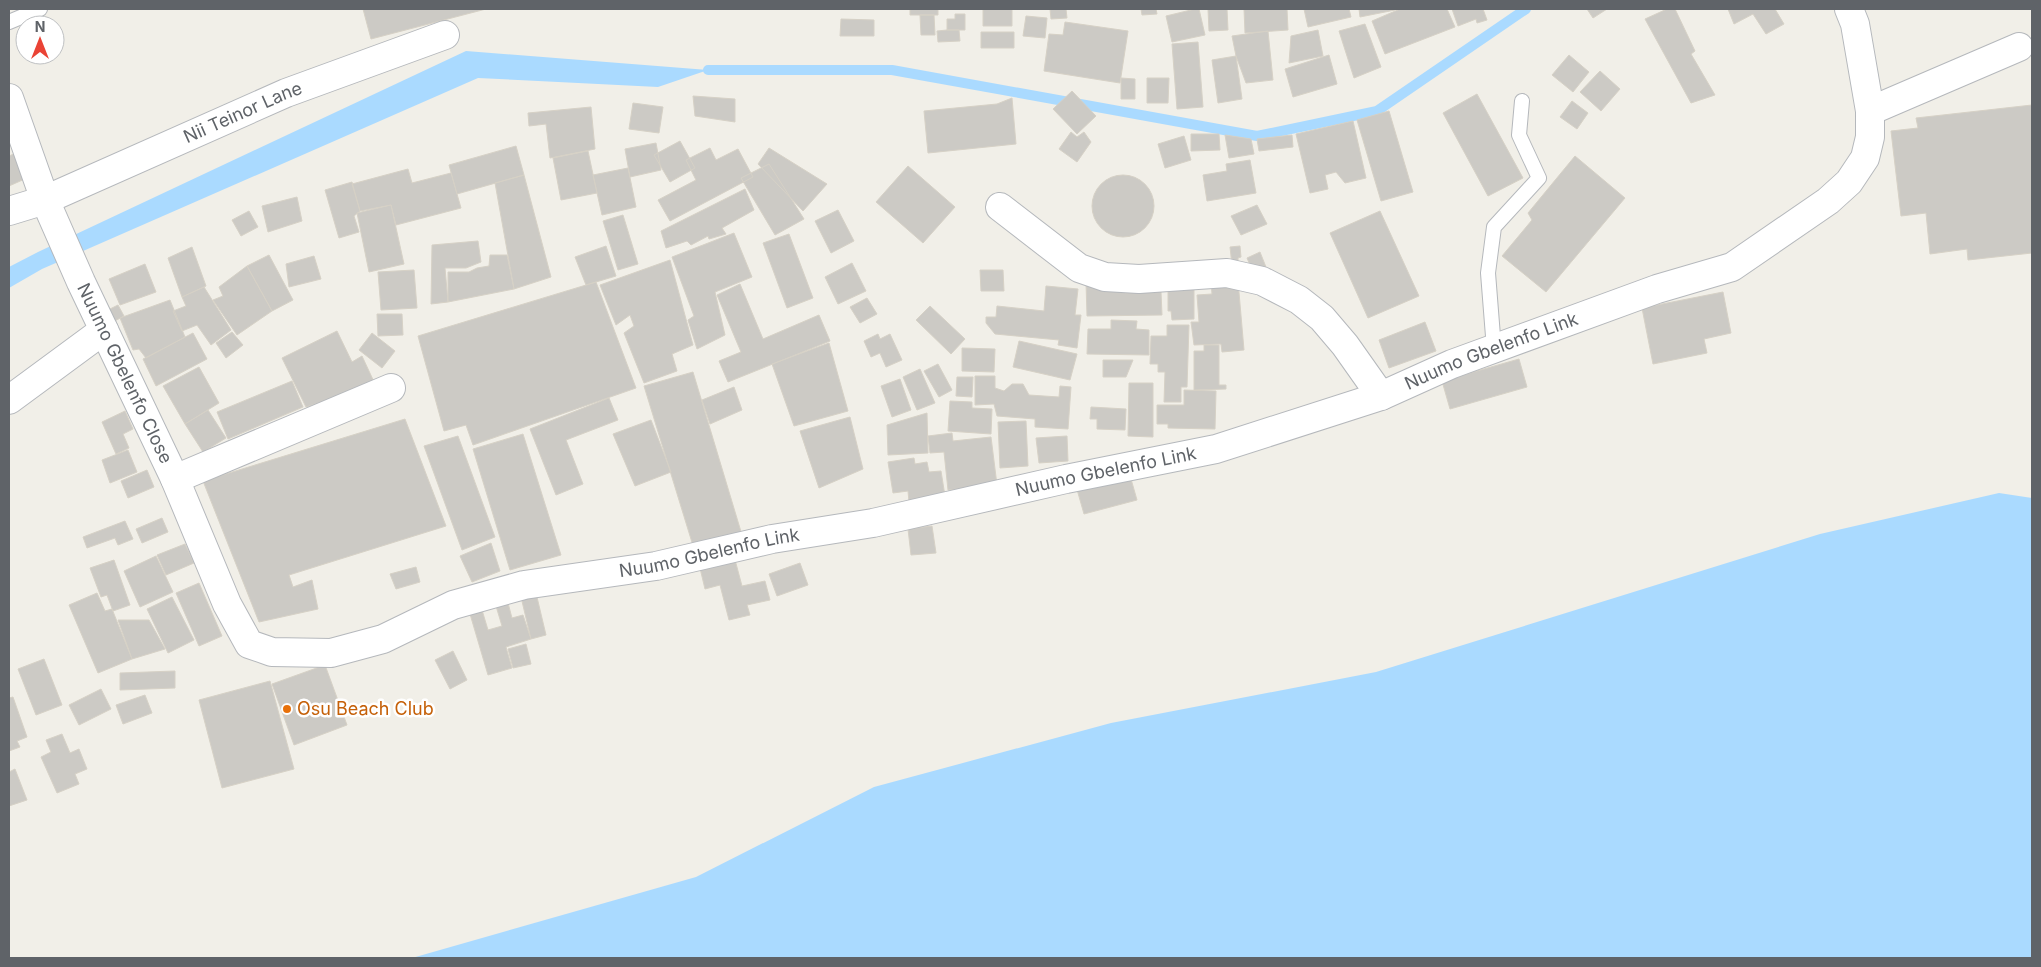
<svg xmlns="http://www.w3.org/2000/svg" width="2041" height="967" font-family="Inter,sans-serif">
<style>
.water{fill:#aadaff}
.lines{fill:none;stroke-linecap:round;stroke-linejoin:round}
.stream{stroke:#aadaff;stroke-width:10}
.building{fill:#cccac5;stroke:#d6d1c6}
.service-casing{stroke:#b5b8bc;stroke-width:16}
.minor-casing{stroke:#b5b8bc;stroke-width:30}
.service{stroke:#fff;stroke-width:14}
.minor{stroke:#fff;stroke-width:28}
.food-dot{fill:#e8710a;stroke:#fff;stroke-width:2}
.labels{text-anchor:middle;stroke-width:5;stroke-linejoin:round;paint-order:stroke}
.street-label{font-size:18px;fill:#5f6368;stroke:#fff}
.food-label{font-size:18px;fill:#c56008;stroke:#fff;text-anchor:start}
</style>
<rect width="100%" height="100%" fill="#f1efe8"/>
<!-- water -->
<path class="water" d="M466 51 708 70 658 87 478 78 42 269 9 288V267L38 252Z
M1999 493 2032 498V958H412L696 877 874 787 1111 723 1376 672 1820 534Z"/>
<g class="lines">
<!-- stream -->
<path class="stream" d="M708 70H892L1257 136 1377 111 1526 9"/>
</g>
<!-- building -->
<path class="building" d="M363 9H486L371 39Z
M910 9H938V15H910Z
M983 9H1012V26H983Z
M1050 9H1066L1067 18 1051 19Z
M1141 9H1156L1157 14 1142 15Z
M1195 9H1199L1205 35 1172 42 1166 16Z
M1208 9H1227L1228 30 1209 31Z
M1244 9H1287L1288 30 1245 33Z
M1304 9H1349L1351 17 1308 27Z
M1359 9H1394L1395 10 1360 17Z
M1400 9H1447L1455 27 1385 54 1372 21Z
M1452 9H1483L1487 20 1477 23 1476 19 1458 26Z
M1587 9H1607L1593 18Z
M1667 9H1675L1695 51 1691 54 1715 95 1691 103 1645 19Z
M1728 9H1775L1784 24 1766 34 1753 14 1734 24Z
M955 14H965V30H947V19H955Z
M920 15H934L935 35H921Z
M1026 16 1047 18 1045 38 1023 36Z
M841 19 874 20V36H840Z
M1065 22 1128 31 1120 83 1044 71 1049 34 1063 35Z
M1365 24 1381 67 1354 78 1339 31Z
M947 30H959L960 41 938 42 937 31Z
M1318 30 1323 56 1289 63 1291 36Z
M1268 31 1273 80 1246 83 1236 56 1232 36Z
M981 32H1014V48H981Z
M1198 42 1203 107 1177 109 1172 44Z
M1329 55 1337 84 1293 97 1285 69Z
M1569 55 1589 72 1573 92 1552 75Z
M1236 56 1242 99 1218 103 1212 60Z
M1600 71 1620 89 1601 111 1580 92Z
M1121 78 1135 79V99H1121Z
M1147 78H1169L1168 103H1147Z
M1072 91 1096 116 1077 134 1053 109Z
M1477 94 1523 178 1488 196 1443 113Z
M693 96 735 99V122L695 116Z
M1012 98 1016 144 928 153 924 111 997 104Z
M1572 101 1588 113 1577 129 1560 117Z
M633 103 663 107 659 133 629 129Z
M2032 105V253L1968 260 1967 249 1930 254 1926 213 1901 216 1891 131 1918 128 1916 118Z
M591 107 595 149 550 158 546 124 529 126 528 113Z
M1389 111 1413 192 1381 201 1357 120Z
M1353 121 1366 178 1345 183 1336 172 1325 175 1328 189 1310 193 1296 134Z
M1071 132 1077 137 1084 132 1091 142 1077 162 1059 149Z
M1191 134H1219L1220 150 1191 151Z
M1225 135 1251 139 1254 154 1229 158Z
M1292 135 1293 147 1259 151 1257 139Z
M1184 136 1191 160 1165 168 1158 144Z
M680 141 695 168 670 182 654 155Z
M656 143 661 170 630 177 625 149Z
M516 146 524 175 457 194 449 165Z
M710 148 716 160 738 149 753 177 670 221 658 200 696 180 686 160Z
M769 148 827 184 803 211 758 164Z
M588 151 597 193 561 200 553 158Z
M16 153 27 178 9 186V156Z
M1575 156 1625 198 1546 292 1502 256 1532 220 1528 213Z
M1250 160 1256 193 1207 201 1203 175 1227 171 1226 164Z
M769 164 804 219 775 235 741 178Z
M908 166 955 207 923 243 876 202Z
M628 168 636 207 602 215 593 175Z
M408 169 412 183 451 173 461 208 396 225 391 205 360 211 352 184Z
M524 175 551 277 514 289 495 183Z
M1092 206a31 31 0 1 1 62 0a31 31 0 1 1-62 0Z
M352 182 360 211 354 216 359 232 339 238 325 190Z
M745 189 754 210 722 228 726 234 709 239 708 236 691 245 687 241 666 248 661 231Z
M297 197 302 221 268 232 262 206Z
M391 205 404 264 369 272 357 213Z
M1257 205 1267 224 1241 235 1231 216Z
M838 210 854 241 831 253 815 221Z
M249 211 258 227 241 236 232 220Z
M1380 211 1419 296 1368 318 1330 233Z
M623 215 638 264 618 270 603 221Z
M734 233 752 277 715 292 725 335 697 349 688 320 694 316 672 257Z
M789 234 813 298 787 308 763 243Z
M478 241 481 262 466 268H445L448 302 431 304 432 245Z
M606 246 616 276 586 285 575 257Z
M1240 246 1241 257 1238 258V265H1232L1230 247Z
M192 247 206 286 182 297 168 258Z
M1260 252 1268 272 1250 265 1247 258Z
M269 255 293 300 272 311 247 266Z
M490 255H507L514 289 448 302V272H469L477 268 489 266Z
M314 256 321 279 289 287 286 264Z
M670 260 693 345 672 354 677 371 644 383 624 333 634 326 630 315 616 325 600 285Z
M852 263 866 291 838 304 825 277Z
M145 264 156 292 120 305 109 279Z
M247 266 272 311 237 335 213 300 223 296 219 287Z
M414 270 417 308 381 310 378 272Z
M980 270H1003L1004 291H981Z
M1125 281V293L1161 292 1162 315 1087 316 1086 282Z
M1238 281 1244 350 1222 352 1221 344 1194 345 1191 322H1199L1197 295 1212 294 1211 283Z
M596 282 636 388 473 445 466 425 444 431 418 336Z
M740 284 763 339 819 315 830 341 728 382 719 361 741 352 717 295Z
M1046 286 1078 289 1075 315H1081L1077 348 1058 345 1059 340 995 334 986 323V317H996L997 306 1044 311Z
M204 287 231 330 211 345 197 325 182 331 173 311 186 306 182 297Z
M1194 287V319L1172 320 1171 311H1168V288Z
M1723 292 1731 333 1704 339 1707 353 1653 364 1642 308Z
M867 298 877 314 860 323 850 307Z
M170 300 185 337 146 358 139 349 133 350 120 318Z
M118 305 124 316 113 322 106 311Z
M930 306 965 339 951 354 916 320Z
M377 314H402L403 335 378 336Z
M1111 320 1137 321 1136 329 1149 330V355L1087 354 1088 329H1111Z
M1425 322 1436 351 1389 368 1379 340Z
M1167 325H1189L1187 387H1181V402H1164L1165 372H1158V364H1150L1151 336H1167Z
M337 331 352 362 362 356 375 384 306 407 282 358Z
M232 332 243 345 226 358 216 343Z
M193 333 207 359 156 386 143 359Z
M372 333 395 351 382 368 359 350Z
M878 334 880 339 890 334 902 360 886 367 880 353 871 357 864 341Z
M1019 341 1077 354 1070 380 1013 367Z
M829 343 848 411 794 426 772 364Z
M1204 345H1219V385H1226V389L1194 390V351H1204Z
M962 348 995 349 994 372 962 371Z
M1519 359 1527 387 1450 409 1442 381Z
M1103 360H1133L1126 377H1103Z
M938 364 952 390 939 397 924 371Z
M199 367 219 403 185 424 163 386Z
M920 369 935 403 917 410 903 377Z
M693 372 742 535 694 549 644 386Z
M975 376H995V388L1004 391 1012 384H1023L1029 395 1059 397 1060 386 1071 387 1068 429 1035 427V419L997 416 994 404 975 405Z
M957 377H973L972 397 956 396Z
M900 379 911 410 892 417 881 386Z
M292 381 303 407 228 439 217 412Z
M1129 383H1153V437L1128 436Z
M734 387 742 410 710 424 702 400Z
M1184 390 1216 391 1215 429 1168 428V424H1157V405H1184Z
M609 398 618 420 566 440 583 484 556 495 530 429Z
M950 401 972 402V408L992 409 991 434 948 431Z
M1091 407 1126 409 1125 430 1097 429V419H1090Z
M208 410 226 438 203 452 185 424Z
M125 411 133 429 123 434 129 448 116 454 102 422Z
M927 413 928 453 888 455 887 425Z
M850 417 863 469 819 488 800 431Z
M405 419 446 526 289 575 293 587 312 580 318 609 259 622 203 481Z
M651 420 671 472 635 486 613 434Z
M1026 421 1028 466 1000 468 998 422Z
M952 433 953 441 991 437 997 485 948 490 944 452 930 453 928 436Z
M523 434 561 555 510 570 473 449Z
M458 436 495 537 462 550 424 446Z
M1067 436 1068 461 1039 463 1036 438Z
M128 450 137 472 110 483 102 460Z
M914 458 915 464 927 462 929 472 941 471 945 496 909 502 908 491 893 493 888 462Z
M147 470 154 487 128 498 121 481Z
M1129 472 1137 500 1084 514 1076 486Z
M162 518 168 532 142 543 136 529Z
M125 521 133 539 118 545 115 538 87 548 83 537Z
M932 526 936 553 911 555 908 529Z
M491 543 500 571 472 582 460 556Z
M185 544 194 563 166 575 157 555Z
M156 556 173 592 140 607 124 571Z
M734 556 742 586 765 581 770 600 747 605 750 615 729 620 720 585 705 589 699 564Z
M114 560 130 605 113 611 107 595 101 597 90 568Z
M800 563 808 585 777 596 769 574Z
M416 567 420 582 396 589 390 574Z
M199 583 222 636 199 646 176 593Z
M97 593 105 611 112 609 132 659 98 673 69 605Z
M536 593 546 635 531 639 521 597Z
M172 597 194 640 168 653 147 609Z
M508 603 512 618 523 615 531 639 506 647 512 668 488 675 470 614 482 610 488 630 502 626 496 606Z
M118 620H149L165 649 132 659Z
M526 644 531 664 513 668 508 649Z
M453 651 467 680 450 689 435 660Z
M44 659 62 705 36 715 18 669Z
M325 665 347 725 294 745 272 684Z
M175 671V688L120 690V673Z
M270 681 294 769 222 788 199 700Z
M101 689 111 709 79 725 69 705Z
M145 695 152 713 123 724 116 705Z
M13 697 27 737 17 741 20 747 9 751V698Z
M62 734 70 753 79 749 87 769 75 774 79 784 57 793 41 757 51 752 46 740Z
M15 769 27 800 9 806V772Z"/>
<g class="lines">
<defs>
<path id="service" d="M9 22 40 9
M1494 349 1488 273 1494 227 1539 178 1519 135 1522 101"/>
<g id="minor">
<path id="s1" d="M9 98 45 200 81 282 175 479 227 604 249 644 272 652 331 653 383 639 453 605 524 585 656 566 772 539 873 523 1066 479 1216 449 1381 396 1452 364 1657 289 1732 267 1828 201 1849 182 1865 158 1870 137V111L1855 24 1849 9"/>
<path d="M1870 111 2019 47"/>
<path d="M1000 207 1079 268 1105 277 1139 279 1227 273 1262 281 1299 300 1322 318 1345 345 1381 396"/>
<path id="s2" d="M9 211 45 200 286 93 445 35"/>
<path d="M9 400 104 330"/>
<path d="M175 479 391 388"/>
</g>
</defs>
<!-- service casing -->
<use href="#service" class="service-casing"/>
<!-- minor casing -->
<use href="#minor" class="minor-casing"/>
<!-- service -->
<use href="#service" class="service"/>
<!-- minor -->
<use href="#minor" class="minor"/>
</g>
<!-- markers -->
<circle class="food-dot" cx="287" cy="709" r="5"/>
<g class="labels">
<!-- street labels -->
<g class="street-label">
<text dy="6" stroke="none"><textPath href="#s2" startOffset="254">Nii Teinor Lane</textPath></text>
<text dy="6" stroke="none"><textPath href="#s1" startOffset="1884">Nuumo Gbelenfo Link</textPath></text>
<text dy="6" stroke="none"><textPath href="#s1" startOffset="299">Nuumo Gbelenfo Close</textPath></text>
<text dy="6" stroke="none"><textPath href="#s1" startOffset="1479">Nuumo Gbelenfo Link</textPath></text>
<text dy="6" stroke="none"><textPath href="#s1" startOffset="1074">Nuumo Gbelenfo Link</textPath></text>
</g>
<!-- food labels -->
<g class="food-label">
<text x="297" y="715">Osu Beach Club</text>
</g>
</g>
<!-- border -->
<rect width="2041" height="967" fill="none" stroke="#5f6368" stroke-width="20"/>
<!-- north arrow -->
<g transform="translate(40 40)"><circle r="24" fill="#ffffff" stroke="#bfc1c3"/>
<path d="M0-4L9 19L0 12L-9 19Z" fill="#ea4335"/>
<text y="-8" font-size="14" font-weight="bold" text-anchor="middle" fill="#5f6368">N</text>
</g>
</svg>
